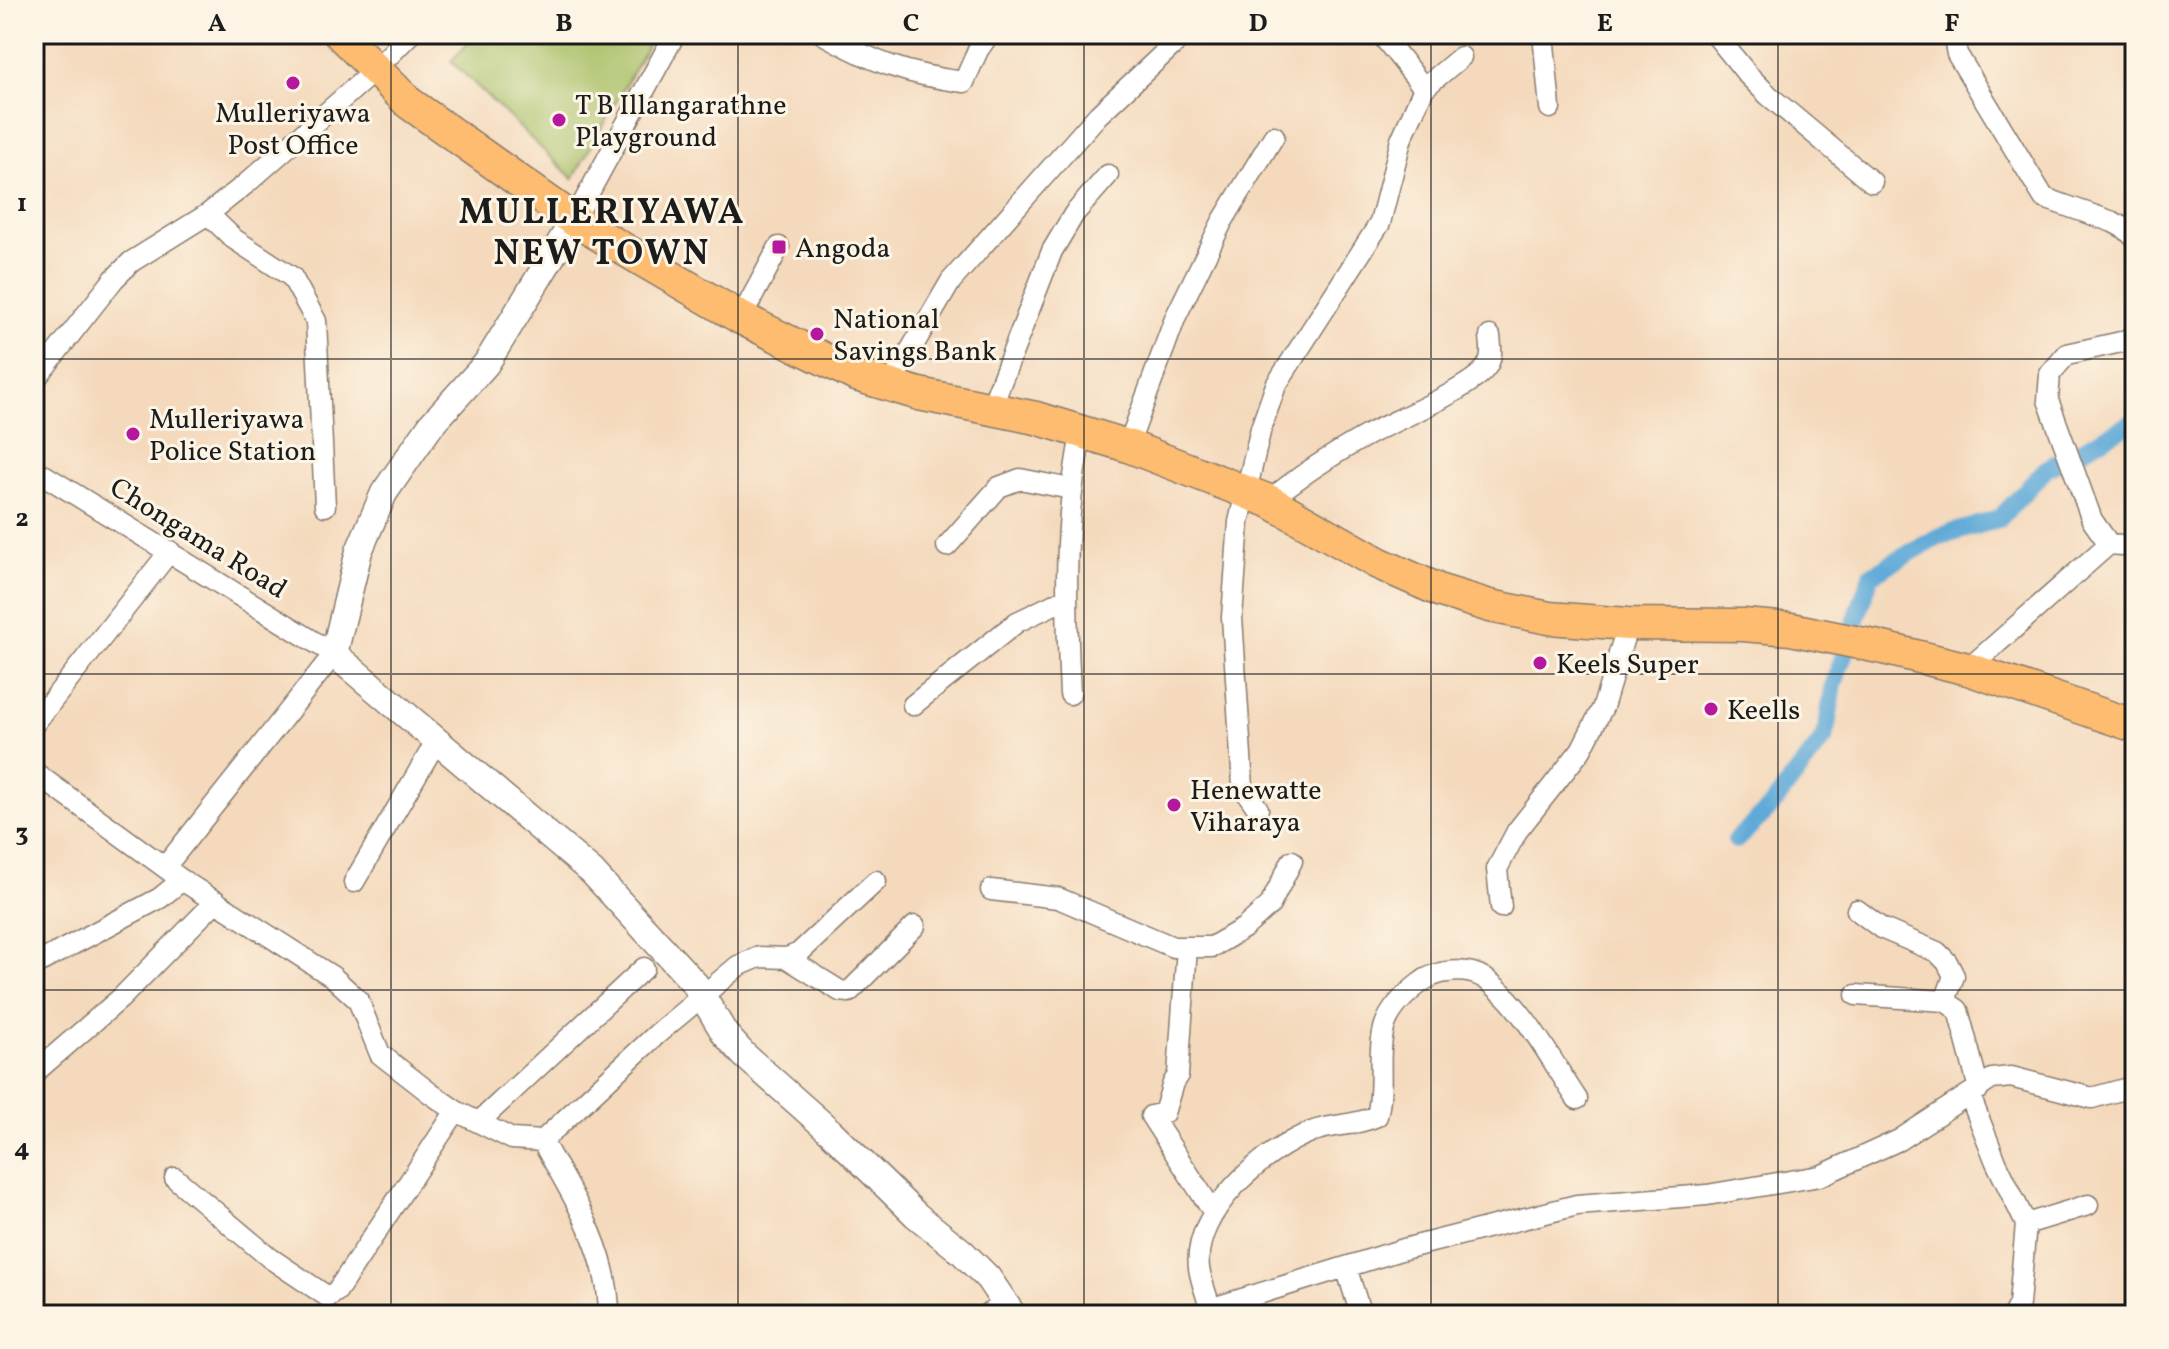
<svg xmlns="http://www.w3.org/2000/svg" width="2169" height="1349" font-family="Vollkorn,serif">
<style>
.green{fill:#a6be64;stroke:#616d40;stroke-width:2}
.lines{fill:none;stroke-linecap:round;stroke-linejoin:round}
.canal{stroke:#61aad8;stroke-width:18}
.minor-casing{stroke:#887a6c;stroke-width:23}
.tertiary-casing{stroke:#887a6c;stroke-width:29}
.primary-casing{stroke:#887a6c;stroke-width:35}
.minor{stroke:#fff;stroke-width:20}
.tertiary{stroke:#fff;stroke-width:26}
.primary{stroke:#fdbc6f;stroke-width:32}
.grid{fill:none;stroke:#1c1c1c;stroke-width:2;stroke-opacity:0.55}
.poi-dot{fill:#b5179e;stroke:#fcf5e5;stroke-width:3}
.labels{text-anchor:middle;stroke-width:6;stroke-linejoin:round;paint-order:stroke}
.poi-label{font-size:28px;fill:#1c1c1c;stroke:#fcf5e5;text-anchor:start}
.street-label{font-size:28px;fill:#1c1c1c;stroke:#fcf5e5}
.district-label{font-size:36px;font-weight:bold;letter-spacing:2px;fill:#1c1c1c;stroke:#fcf5e5}
.neatline{fill:none;stroke:#1c1c1c;stroke-width:3}
.grid-label{font-size:26px;text-anchor:middle;font-weight:bold;fill:#1c1c1c}
</style>
<rect width="100%" height="100%" fill="#fcf5e5"/>
<filter id="ink" filterUnits="userSpaceOnUse"><feTurbulence type="fractalNoise" baseFrequency=".0125" numOctaves="2"/><feDisplacementMap in="SourceGraphic" scale="16" xChannelSelector="R" yChannelSelector="G"/><feConvolveMatrix kernelMatrix="1 2 1 2 8 2 1 2 1" color-interpolation-filters="sRGB"/></filter>
<filter id="wash" filterUnits="userSpaceOnUse"><feTurbulence type="fractalNoise" baseFrequency=".006" numOctaves="4" result="noise"/><feDisplacementMap in="SourceGraphic" scale="32" xChannelSelector="R" yChannelSelector="G"/><feGaussianBlur stdDeviation="1.8" result="paint"/><feColorMatrix in="noise" values="0 0 0 0 0 0 0 0 0 0 0 0 0 0 0 0 0 1.4 0 .05"/><feComposite in="paint" operator="in"/></filter>
<g filter="url(#wash)">
<rect width="100%" height="100%" fill="#f4d9bc"/>
<!-- green -->
<path class="green" d="M477 34H654L573 179 451 61Z"/>
<g class="lines">
<!-- canal -->
<path class="canal" d="M1736 840 1771 807 1825 737 1834 684 1871 575 1938 537 1999 519 2046 469 2135 421"/>
</g>
</g>
<g filter="url(#ink)">
<g class="lines">
<defs>
<path id="minor" d="M823 34C873 62 907 75 964 82L978 50 989 34
M1381 34 1424 88
M1543 34 1550 108
M1715 34 1748 75 1768 95 1872 182
M1953 34 1957 54 2044 198 2113 222 2126 229 2135 238
M208 214 234 239 292 277 316 321 325 506
M574 220 675 34
M34 277 35 275
M741 318 779 247
M34 381 114 279 131 262 208 214 247 183 375 70 410 34
M890 385 951 281 1098 115 1175 43
M991 408 1052 251 1074 214 1108 175
M1128 446 1176 316 1222 222 1274 136
M34 469 334 654 165 867
M1269 501C1300 475 1335 453 1371 433 1396 420 1475 387 1487 366 1493 357 1491 347 1490 336
M2109 544 2092 520 2048 400 2050 374 2067 354 2121 342 2135 336
M947 546 999 487 1020 479 1071 489
M1968 669 2109 544 2135 546
M1070 694C1066 607 1063 517 1082 431
M913 705 1017 622 1065 599
M34 724 170 551
M34 772 182 880 333 977 358 1000 380 1054 430 1093 456 1111 512 1139 542 1141 657 1034 738 966 759 957 787 958 840 991 849 992 915 926
M1258 809 1243 787 1232 617 1239 522 1261 428 1276 385 1380 223 1401 140 1424 88 1461 57
M354 882 437 740
M991 890 1058 898 1173 947H1212L1244 928 1270 905 1292 861
M1501 907 1497 869 1517 831 1581 750 1603 707 1628 624
M1857 910 1881 928 1937 952 1947 962 1954 976 1945 1001
M1187 947 1178 1075 1173 1083 1164 1113 1151 1116 1214 1213
M787 958 799 953 876 881
M34 965 160 898 182 880
M1856 995 1945 1001 1958 1010 1979 1089
M34 1073 121 998 216 901
M1970 1096 1996 1162 2026 1224 2088 1205
M480 1121 644 968
M542 1141C573 1196 609 1250 609 1315
M175 1178 270 1258 328 1297 337 1291 456 1111
M1346 1267 1361 1315
M1211 1310C1207 1296 1201 1282 1199 1268 1192 1212 1264 1150 1311 1132 1332 1124 1356 1126 1377 1116 1385 1086 1376 1054 1385 1025 1391 1008 1407 993 1420 983 1436 970 1466 967 1484 978 1522 1003 1552 1062 1577 1099
M985 1315 1008 1305
M1190 1315 1404 1249 1577 1205 1707 1195 1820 1176 1899 1140 1992 1079 2011 1077 2092 1098 2135 1086
M2013 1315 2019 1304 2026 1224"/>
<path id="tertiary" d="M574 220 486 364 431 425 384 493 359 551 334 654 592 872 695 984 725 1034 744 1055 832 1133 916 1215 962 1252 988 1278 1013 1315"/>
<path id="primary" d="M340 34 409 103 574 220 741 318 856 375 919 394 1036 418 1128 446 1269 501 1378 563 1441 591 1490 606 1549 618 1628 624 1743 625 1791 629 1879 647 1968 669 2135 726"/>
</defs>
<!-- minor casing -->
<use href="#minor" class="minor-casing"/>
<!-- tertiary casing -->
<use href="#tertiary" class="tertiary-casing"/>
<!-- primary casing -->
<use href="#primary" class="primary-casing"/>
<!-- minor -->
<use href="#minor" class="minor"/>
<!-- tertiary -->
<use href="#tertiary" class="tertiary"/>
<!-- primary -->
<use href="#primary" class="primary"/>
</g>
</g>
<!-- grid -->
<path class="grid" d="M391 34V1315M738 34V1315M1084 34V1315M1431 34V1315M1778 34V1315M34 359H2135M34 674H2135M34 990H2135"/>
<!-- markers -->
<g class="poi-dot">
<circle cx="293" cy="83" r="8"/>
<circle cx="559" cy="120" r="8"/>
<rect x="771" y="239" width="16" height="16" rx="4"/>
<circle cx="817" cy="334" r="8"/>
<circle cx="133" cy="434" r="8"/>
<circle cx="1540" cy="663" r="8"/>
<circle cx="1711" cy="709" r="8"/>
<circle cx="1174" cy="805" r="8"/>
</g>
<g class="labels">
<!-- poi labels -->
<g class="poi-label">
<text x="575" y="114">T B Illangarathne<tspan x="575" dy="32">Playground</tspan></text>
<text x="293" y="122" text-anchor="middle">Mulleriyawa<tspan x="293" dy="32">Post Office</tspan></text>
<text x="795" y="257">Angoda</text>
<text x="833" y="328">National<tspan x="833" dy="32">Savings Bank</tspan></text>
<text x="149" y="428">Mulleriyawa<tspan x="149" dy="32">Police Station</tspan></text>
<text x="1556" y="673">Keels Super</text>
<text x="1727" y="719">Keells</text>
<text x="1190" y="799">Henewatte<tspan x="1190" dy="32">Viharaya</tspan></text>
</g>
<!-- street labels -->
<g class="street-label">
<text transform="translate(199 537) rotate(32)" y="10">Chongama Road</text>
</g>
<!-- district labels -->
<g class="district-label">
<text x="602" y="223">MULLERIYAWA<tspan x="602" dy="41">NEW TOWN</tspan></text>
</g>
</g>
<!-- margin -->
<rect width="2169" height="1349" fill="none" stroke="#fcf5e5" stroke-width="88"/>
<rect x="44" y="44" width="2081" height="1261" class="neatline"/>
<g class="grid-label">
<text x="217" y="31">A</text>
<text x="564" y="31">B</text>
<text x="911" y="31">C</text>
<text x="1258" y="31">D</text>
<text x="1605" y="31">E</text>
<text x="1952" y="31">F</text>
<text x="22" y="211">1</text>
<text x="22" y="526">2</text>
<text x="22" y="841">3</text>
<text x="22" y="1156">4</text>
</g>
</svg>
